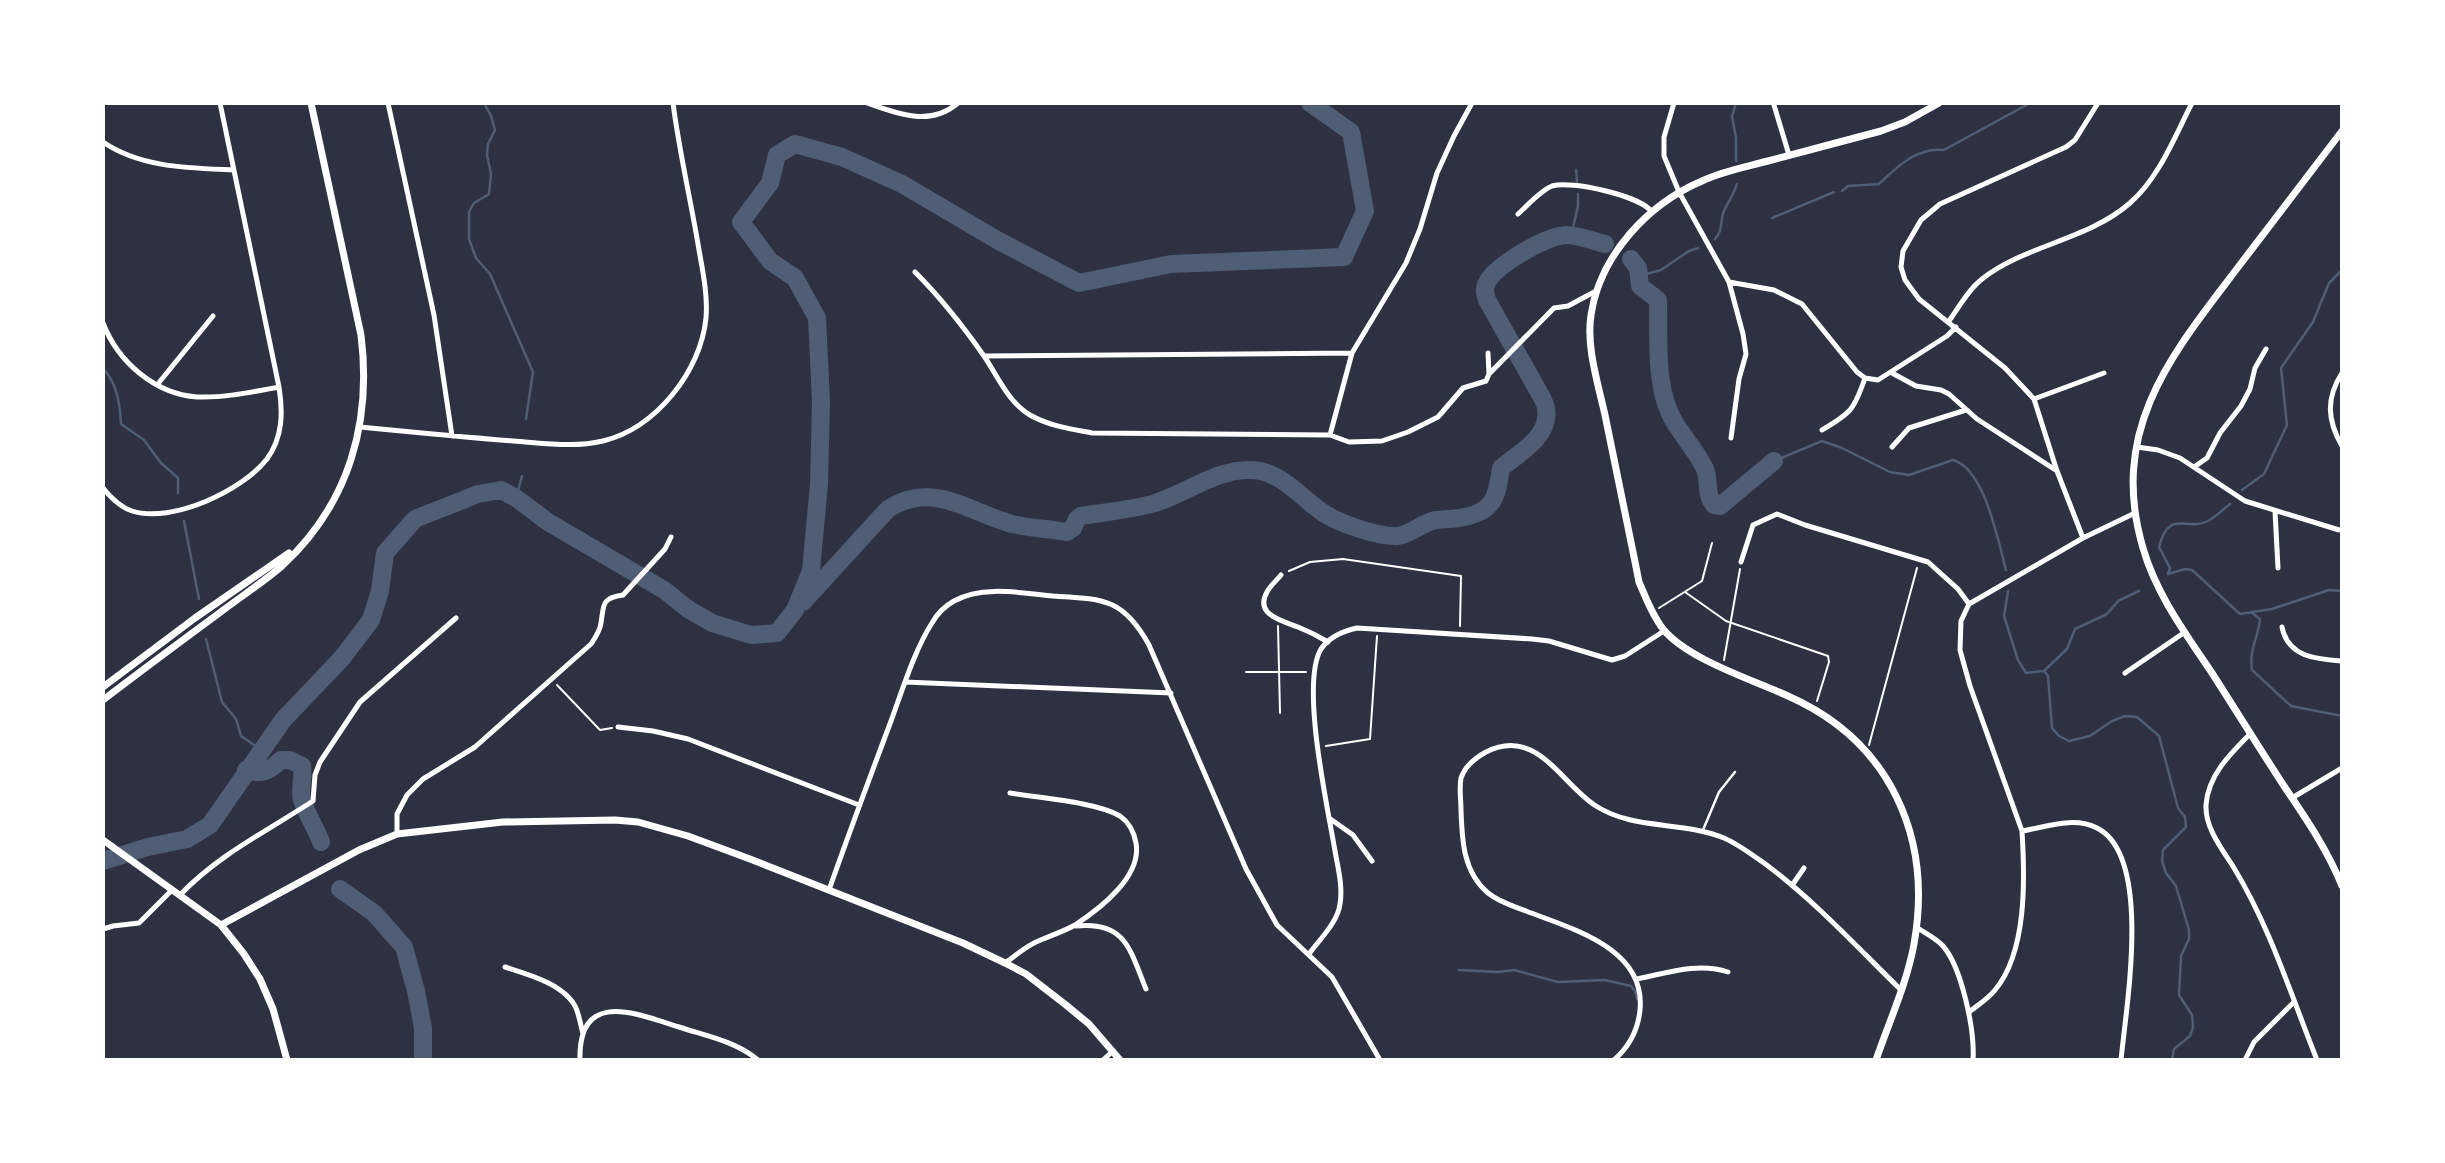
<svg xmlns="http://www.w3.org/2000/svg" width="2445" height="1163" font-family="Commissioner,sans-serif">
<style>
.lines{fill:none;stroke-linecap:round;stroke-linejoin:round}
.stream{stroke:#4f5d75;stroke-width:2.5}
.river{stroke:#4f5d75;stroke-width:18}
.path{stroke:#fff;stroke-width:2}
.service{stroke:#fff;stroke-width:2.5}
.minor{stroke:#fff;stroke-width:5}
.tertiary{stroke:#fff;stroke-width:7}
</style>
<rect width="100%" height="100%" fill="#2d3142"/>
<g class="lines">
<!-- stream -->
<path class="stream" d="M484 103 491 116 495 130 488 144 487 155 491 174 489 194 474 203 469 212V239L476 258 490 274 533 372 526 419
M1736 161V138L1732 116 1736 103
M1576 170 1577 182
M1842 191 1848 186 1879 184C1898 166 1917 147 1944 150L2030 103
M1772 218 1834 192
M1571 236 1578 206V194
M1715 239C1723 231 1720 221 1724 211 1728 202 1734 194 1737 184
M1639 276 1661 270 1689 251 1698 248
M103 368C117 384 120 403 121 424L144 440 161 463 178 478V493
M1774 461 1822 441 1842 448 1890 472 1909 475 1953 460C1985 469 1998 541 2006 570
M2242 490 2264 474 2287 425 2281 368 2313 322 2329 283 2342 270
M516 498 522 476
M2230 504C2223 509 2216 517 2208 521 2187 532 2169 508 2159 547L2170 568 2168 574 2185 569 2192 570 2240 614 2272 609 2329 590 2342 591
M184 521 199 599
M2008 591 2004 616 2018 660 2026 673 2044 671 2048 676 2052 728 2059 736 2069 741 2090 736 2112 721 2125 716 2137 717 2159 736 2178 808 2185 817 2186 827 2163 850 2162 861 2166 873 2176 886 2189 930V939L2181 956 2179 995 2192 1015 2193 1027 2190 1036 2174 1049 2172 1060
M2251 612 2260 619C2258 640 2249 647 2252 670L2291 706 2342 716
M206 639 222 702 236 719 241 736 260 749
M2044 671 2067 649 2075 629 2107 614 2118 601 2139 591
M1459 970 1498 972 1514 970 1558 982 1605 980 1631 986 1635 991 1637 999"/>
<!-- river -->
<path class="river" d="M1631 259 1638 268 1640 286 1658 300C1659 338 1654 390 1675 423 1685 439 1697 452 1705 469 1710 481 1705 495 1714 505L1720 506 1774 461
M803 602 888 509C933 480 968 512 1012 524 1030 528 1049 529 1067 532L1073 528 1077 519 1081 516C1105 512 1132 510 1155 503 1185 494 1217 469 1250 470 1280 470 1299 496 1322 512 1338 523 1378 537 1397 536 1411 535 1422 522 1436 520 1453 519 1480 518 1491 503 1498 494 1499 479 1501 468 1518 454 1551 436 1546 409 1546 404 1542 398 1540 394L1487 300C1485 294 1484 290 1486 284 1495 265 1546 236 1566 235 1578 235 1593 241 1605 244
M246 770C263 775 269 771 281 760H290L302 766C304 779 299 790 302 800 307 815 316 828 321 842
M103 861 148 847 187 839 210 825 283 720 342 658 371 620 380 591 385 553 415 519 478 494 501 490 516 498 548 522 664 590 688 609 712 623 751 635 777 633 795 610 811 571 819 484 821 401 817 318 795 278 770 261 741 222 770 183 777 155 795 144 842 157 902 184 997 240 1079 283 1171 264 1344 257 1365 211 1351 132 1310 103
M340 889 374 913 404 947 416 991 423 1028V1060"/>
<!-- path -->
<path class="path" d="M1289 571 1310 562 1343 559 1461 576 1460 626
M1685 592 1726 621 1828 656 1829 662 1817 701
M1659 608 1702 581 1712 543
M1278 626 1280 713
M1724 660 1740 569
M1246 672H1306
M557 685 600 730 612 728
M1869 745 1917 568
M1326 746 1370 739 1377 636"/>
<!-- service -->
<path class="service" d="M1703 830 1719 792 1735 772"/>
<!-- minor -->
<path class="minor" d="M388 103 434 315 452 436
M867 103C898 114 930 127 958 103
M1674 103 1664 137V156L1679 192 1729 282 1743 334 1746 354 1739 379 1731 438
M1774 105 1789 155
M103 142C141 168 190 168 234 170
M1518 214C1528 205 1540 191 1552 186 1571 180 1641 196 1652 212
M915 272C940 297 963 326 984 356 997 375 1008 402 1030 415 1049 426 1071 429 1092 433L1330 435 1349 442 1382 441 1408 432 1438 417 1463 388 1486 381 1489 374 1488 353
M1729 282 1774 290 1802 304 1857 372 1865 378 1878 380 1947 336 1956 327
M1949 321C1959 307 1968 290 1982 279 2025 245 2088 240 2130 203 2159 178 2175 136 2192 103
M103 323C118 362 155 394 197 397 224 398 252 392 279 387
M984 356 1352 353
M1892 373 1916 386 1941 390 1949 394 1977 419 2057 471
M2342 373C2326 398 2327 420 2342 446
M1489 374 1554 308 1568 306 1596 291
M157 385 213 316
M2034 399 2104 373
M360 427C411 432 462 437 513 441 543 443 574 448 603 441 656 428 701 371 706 318 708 293 702 268 698 244 690 197 679 150 673 103
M1822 430C1851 413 1854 410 1865 378
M1330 435 1352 353 1406 263 1420 229 1437 173 1454 136 1472 103
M1892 447 1909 428 1966 410
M2137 447 2158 450 2180 458 2245 501 2339 530 2342 529
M2194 467 2207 458 2220 433 2241 406 2250 389 2255 368 2266 349
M103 488C111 498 120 507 132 511 172 524 243 490 267 459 283 437 283 412 279 387L220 103
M2275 511 2278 568
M2083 538 2057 471 2034 399 2005 368 1919 299 1905 280 1901 267 1903 251 1921 220 1940 204 2066 147 2075 140 2098 103
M1741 562 1753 525 1777 514 1805 525 1928 562 1958 589 1969 604
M1281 575C1277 580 1270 586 1267 592 1254 615 1283 621 1298 627 1308 631 1318 636 1328 642
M2282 627C2288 657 2315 659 2342 661
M2125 673 2185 632
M905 682 1171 693
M618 727 653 731 688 739 859 805
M2251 733C2231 753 2208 775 2206 805 2205 828 2222 849 2234 868 2270 927 2291 995 2317 1060
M2292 798 2342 768
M1329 818 1353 835 1372 861
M2022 831C2046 827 2074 816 2097 828 2153 856 2126 1007 2121 1060
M397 834V814L407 795 423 779 475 747 591 644C595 638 600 631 601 623 604 605 601 598 623 595L665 549 671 537
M1793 884 1804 868
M829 890C849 833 870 777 891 721 902 691 915 649 932 623 937 614 945 606 954 601 982 585 1022 593 1053 596 1103 599 1123 598 1149 645L1246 869 1277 925 1332 977 1380 1060
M180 895C218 855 267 831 313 801L315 775 320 762 360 702 456 618
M1076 926C1126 921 1130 950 1146 989
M1916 927C1925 933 1936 938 1943 946 1962 968 1975 1031 1973 1060
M103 929 113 926 139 923 172 890
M1309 954C1319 940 1338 922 1340 904 1343 887 1338 868 1335 851 1328 809 1300 684 1321 649 1330 636 1343 631 1357 628L1532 639 1549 641 1612 660 1625 656 1664 631
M1005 963C1015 956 1025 947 1036 942 1049 936 1063 932 1075 925 1101 908 1142 876 1136 843 1134 832 1130 823 1120 816 1097 802 1038 798 1010 793
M505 967C527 974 565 984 576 1008 579 1015 581 1026 583 1034
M1637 979C1667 973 1698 962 1728 972
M1969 1012C1978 1005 1988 999 1995 990 2027 952 2025 879 2022 831L1970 686 1960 650 1961 621 1969 604 2083 538 2135 513
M580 1060C578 988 637 1014 679 1027 706 1036 735 1041 758 1060
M1103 1060 1113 1051
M1614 1060C1630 1046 1638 1030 1640 1010 1646 948 1572 929 1526 911 1513 906 1499 902 1488 893 1463 872 1462 840 1461 810 1461 800 1459 788 1461 778 1465 766 1475 758 1486 752 1537 726 1561 784 1596 806 1633 830 1683 821 1724 838 1738 844 1751 854 1764 863 1814 900 1856 946 1900 989
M2245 1060 2254 1042 2294 1002"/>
<!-- tertiary -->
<path class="tertiary" d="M2342 131C2308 176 2273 221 2239 266 2172 354 2108 429 2143 548 2156 594 2186 634 2212 673 2237 712 2261 751 2286 789 2307 820 2328 851 2342 886
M103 687 195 618 289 553
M103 700C141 671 180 642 218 614 239 598 262 583 282 566 349 504 372 423 361 335L311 103
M103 840 221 925 244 954 260 979 273 1009 287 1060
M221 925 359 850 397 834 503 822 615 820 638 822 688 836 750 859 963 943 1005 963 1026 974 1066 1005 1089 1024 1120 1060
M1876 1060C1889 1022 1907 983 1914 944 1933 837 1890 741 1788 696 1753 680 1687 659 1663 629 1652 615 1646 598 1639 582 1628 526 1616 470 1605 415 1598 383 1586 347 1591 315 1600 255 1648 204 1702 181 1723 171 1746 167 1768 161 1806 151 1843 141 1881 131L1905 122 1939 103"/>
</g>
<!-- border -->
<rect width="2445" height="1163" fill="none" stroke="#ffffff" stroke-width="210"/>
</svg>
